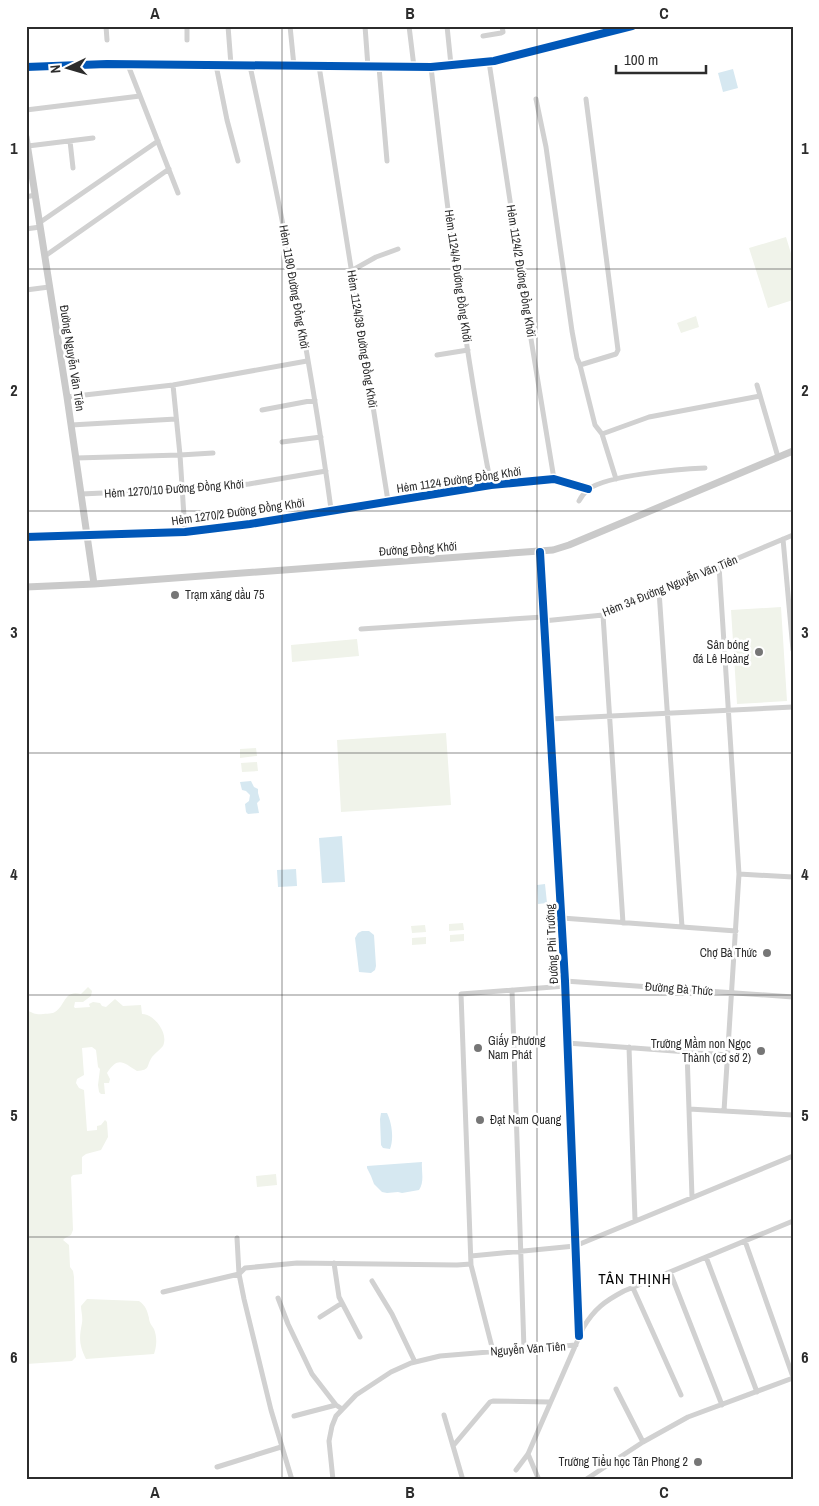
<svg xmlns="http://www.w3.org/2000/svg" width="819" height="1506" font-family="'Archivo Narrow',sans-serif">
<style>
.green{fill:#f0f3ea}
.water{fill:#d6e8f1}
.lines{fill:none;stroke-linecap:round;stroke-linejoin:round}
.street{stroke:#d1d1d1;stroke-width:5}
.secondary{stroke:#cacaca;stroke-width:7}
.cycleway-casing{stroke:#fff;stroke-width:11}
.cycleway{stroke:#0057b8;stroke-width:8}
.grid{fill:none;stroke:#2c2c2c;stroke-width:1;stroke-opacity:0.55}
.poi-dot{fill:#767676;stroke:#fff;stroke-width:2}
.labels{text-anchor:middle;stroke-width:5;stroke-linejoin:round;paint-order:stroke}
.street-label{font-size:12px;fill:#2c2c2c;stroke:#fff}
.poi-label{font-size:12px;fill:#2c2c2c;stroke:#fff;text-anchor:end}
.quarter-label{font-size:15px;letter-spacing:1px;fill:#000;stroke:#fff}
.neatline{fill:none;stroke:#2c2c2c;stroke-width:2}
.grid-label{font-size:16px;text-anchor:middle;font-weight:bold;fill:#2c2c2c}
</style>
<rect width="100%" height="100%" fill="#fff"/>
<!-- green -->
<path class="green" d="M786 237 793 260V300L768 308 749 248Z
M696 316 699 327 681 333 677 323Z
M781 607 787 701 737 704 731 610Z
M357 639 359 656 292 662 291 645Z
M446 733 451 805 341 812 337 740Z
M256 748 257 756 240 758V749Z
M257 762 258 771 242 772 241 763Z
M463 923 464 930 449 931V924Z
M425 925 426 932 412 933 411 926Z
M464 934V941L450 942V935Z
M426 937V944L412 945V938Z
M88 987 92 991 91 996 83 1002H75L74 1007 75 1008 90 1007 89 1004 93 1002 100 1003 102 1006 106 1007 115 999 123 1006 141 1005 142 1014C154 1014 169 1033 163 1046 160 1050 155 1053 152 1057 146 1066 151 1070 137 1071 123 1062 118 1056 107 1073L110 1079 109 1083H104L105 1094H101L99 1092 98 1085 100 1069 98 1067 96 1050 92 1047 82 1048 84 1075 77 1079 76 1083 79 1088 84 1090 87 1131 97 1130V1126L101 1125 105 1120 107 1122 108 1137 101 1150 86 1154 82 1157V1174L73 1175 71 1177 73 1230 71 1235 65 1238 63 1240 69 1245 70 1267 73 1271 74 1277 76 1357 72 1361 26 1364V1011C32 1011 32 1014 37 1014 39 1015 52 1013 53 1013 66 1007 63 989 81 994Z
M276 1174 277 1185 257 1187 256 1176Z
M87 1299 139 1301C146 1306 147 1310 149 1318 149 1322 152 1326 154 1329 157 1337 157 1345 154 1354L86 1359C79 1345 79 1338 82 1323 83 1317 81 1311 81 1306Z"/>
<!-- water -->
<path class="water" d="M733 69 738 88 723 92 718 73Z
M251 781 254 787 258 789V793L260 800 257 803 259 813 248 814 246 812 245 804 249 801 250 795 246 791 242 790 240 782Z
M342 836 345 882 322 883 319 838Z
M296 869 297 886 278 887 277 870Z
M545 884 547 903 538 904 537 885Z
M362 931H369L374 935 376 966 375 970 371 973 359 972 355 938 358 933Z
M381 1113H387C392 1123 394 1139 390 1149L383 1148 381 1145 380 1119Z
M422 1162C421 1171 425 1181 419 1190L402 1193 398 1192 387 1193 382 1192 374 1184 371 1176 367 1168V1166Z"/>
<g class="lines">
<!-- street -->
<path class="street" d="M106 26 107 40
M187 26V40
M228 26 231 65
M290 26 294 66
M365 26 368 67
M409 26 414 67
M447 26 451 65
M604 26 605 34
M483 36 501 33 503 32 502 26
M489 62 531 339 554 479
M128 65 178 193
M216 65 227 120 238 161
M250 66C282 213 311 360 331 509
M319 66 388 501
M26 67 107 64 431 67 494 61 632 26
M379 67 387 161
M431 67C447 207 464 347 491 485
M536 99 546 147 572 331 577 358 580 365 595 425 602 434 616 479
M26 110 140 96
M70 141 73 168
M28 146 93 138
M26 197 35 195
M39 223 158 141
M26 229 40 227
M45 256 169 169
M351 271 376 257 398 249
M26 290 49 287
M437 355 468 350
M580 365 616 354 618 350 586 99
M173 385 180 455 185 532
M757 385 778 457
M67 397 173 385 307 361
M262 410 315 400
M71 425 176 419
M602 434 649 417 760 396
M282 442 321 437
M76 458 180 455 213 453
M81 494 213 488 249 484 326 471
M579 501C581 497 585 492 589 489 607 475 681 469 705 468
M26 537 185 532 250 524 491 485 554 479 588 489
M783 539 793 650
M540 552 565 981 579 1336
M719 566 739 874 724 1111
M659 591 682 927
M603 615 623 923
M543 621 603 615 793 535
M361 629 543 617
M550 719 793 707
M739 874 793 877
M562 918 736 931
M565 981 793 997
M512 990 524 1349
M567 1043 728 1055
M629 1047 635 1220
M687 1052 692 1197
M689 1109 793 1115
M237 1238 239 1274 244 1299 271 1410 292 1480
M745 1241 793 1377
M471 1256 575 1246 793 1156
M706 1257 757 1392
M334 1263 339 1297 360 1337
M670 1272 722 1405
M372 1281 392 1314 415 1362
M633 1288 681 1395
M163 1292 239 1274 245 1268 297 1263 457 1265 471 1264
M278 1298 288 1324 312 1374 336 1405 342 1409
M320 1317 342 1303
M493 1351 471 1265 461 994 566 986
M616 1389 643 1442
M444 1415 462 1477V1479L461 1480
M294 1416 336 1405
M453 1446 490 1402 493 1401 550 1402
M528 1454 539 1480
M217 1467 281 1447
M516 1470 528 1454 583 1328C594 1309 605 1301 624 1291L793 1221
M333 1480 329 1441 332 1426 336 1416 356 1395 391 1372 411 1363 440 1356 576 1345
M585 1480 643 1442 688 1417 793 1378"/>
<!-- secondary -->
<path class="secondary" d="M26 137 67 397 94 584
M26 587 94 584 553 550 569 545 793 451"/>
<defs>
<path id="cycleway" d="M26 67 107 64 431 67 494 61 632 26
M26 537 185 532 250 524 491 485 554 479 588 489
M540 552 565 981 579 1336"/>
</defs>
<!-- cycleway casing -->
<use href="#cycleway" class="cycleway-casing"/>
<!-- cycleway -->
<use href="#cycleway" class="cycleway"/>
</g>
<!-- grid -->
<path class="grid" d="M282 26V1480M537 26V1480M26 269H793M26 511H793M26 753H793M26 995H793M26 1237H793"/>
<!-- markers -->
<g class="poi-dot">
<circle cx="175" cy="595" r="5"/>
<circle cx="759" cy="652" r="5"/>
<circle cx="767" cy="953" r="5"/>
<circle cx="478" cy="1048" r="5"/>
<circle cx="761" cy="1051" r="5"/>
<circle cx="480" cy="1120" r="5"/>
<circle cx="698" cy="1462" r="5"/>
</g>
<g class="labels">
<!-- street labels -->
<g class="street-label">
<text transform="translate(521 271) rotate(81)" y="4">Hẻm 1124/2 Đường Đồng Khởi</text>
<text transform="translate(458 276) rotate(82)" y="4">Hẻm 1124/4 Đường Đồng Khởi</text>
<text transform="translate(294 287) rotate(80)" y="4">Hẻm 1190 Đường Đồng Khởi</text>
<text transform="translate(362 339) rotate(81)" y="4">Hẻm 1124/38 Đường Đồng Khởi</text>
<text transform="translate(72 358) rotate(81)" y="4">Đường Nguyễn Văn Tiên</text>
<text transform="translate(459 480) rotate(-8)" y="4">Hẻm 1124 Đường Đồng Khởi</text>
<text transform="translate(174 489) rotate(-4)" y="4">Hẻm 1270/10 Đường Đồng Khởi</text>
<text transform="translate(238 512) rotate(-8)" y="4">Hẻm 1270/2 Đường Đồng Khởi</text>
<text transform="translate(418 549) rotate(-4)" y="4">Đường Đồng Khởi</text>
<text transform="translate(670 586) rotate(-22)" y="4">Hẻm 34 Đường Nguyễn Văn Tiên</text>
<text transform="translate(552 944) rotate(-93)" y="4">Đường Phi Trường</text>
<text transform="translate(679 989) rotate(4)" y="4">Đường Bà Thức</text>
<text transform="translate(528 1349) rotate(-4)" y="4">Nguyễn Văn Tiên</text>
</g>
<!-- poi labels -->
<g class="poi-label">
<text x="185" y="599" text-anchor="start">Trạm xăng dầu 75</text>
<text x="749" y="649">Sân bóng<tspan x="749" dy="14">đá Lê Hoàng</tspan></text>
<text x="757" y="957">Chợ Bà Thức</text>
<text x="488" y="1045" text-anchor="start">Giấy Phương<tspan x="488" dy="14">Nam Phát</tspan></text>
<text x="751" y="1048">Trường Mầm non Ngọc<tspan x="751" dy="14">Thành (cơ sở 2)</tspan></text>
<text x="490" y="1124" text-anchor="start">Đạt Nam Quang</text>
<text x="688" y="1466">Trường Tiểu học Tân Phong 2</text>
</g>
<!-- quarter labels -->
<g class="quarter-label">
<text x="635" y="1284">TÂN THỊNH</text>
</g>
</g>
<!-- border -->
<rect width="819" height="1506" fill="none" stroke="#ffffff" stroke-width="55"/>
<!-- north arrow -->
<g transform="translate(68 68) rotate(265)" stroke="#ffffff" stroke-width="4" paint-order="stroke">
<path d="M0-4L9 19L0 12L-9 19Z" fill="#2c2c2c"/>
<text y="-8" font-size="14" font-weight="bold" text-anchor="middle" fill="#2c2c2c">N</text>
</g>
<!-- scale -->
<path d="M616 65v8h90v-8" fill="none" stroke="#2c2c2c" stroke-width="2.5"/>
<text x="624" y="65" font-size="15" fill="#2c2c2c" stroke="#ffffff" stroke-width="4" paint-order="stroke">100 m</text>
<rect x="28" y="28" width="764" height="1450" class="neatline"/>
<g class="grid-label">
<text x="155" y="19">A</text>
<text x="410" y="19">B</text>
<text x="664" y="19">C</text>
<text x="14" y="154">1</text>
<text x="805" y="154">1</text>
<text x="14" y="396">2</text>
<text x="805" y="396">2</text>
<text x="14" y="638">3</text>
<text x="805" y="638">3</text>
<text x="14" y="880">4</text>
<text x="805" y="880">4</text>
<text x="14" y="1121">5</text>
<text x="805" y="1121">5</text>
<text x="14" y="1363">6</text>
<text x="805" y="1363">6</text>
<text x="155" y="1498">A</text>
<text x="410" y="1498">B</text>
<text x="664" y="1498">C</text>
</g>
</svg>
